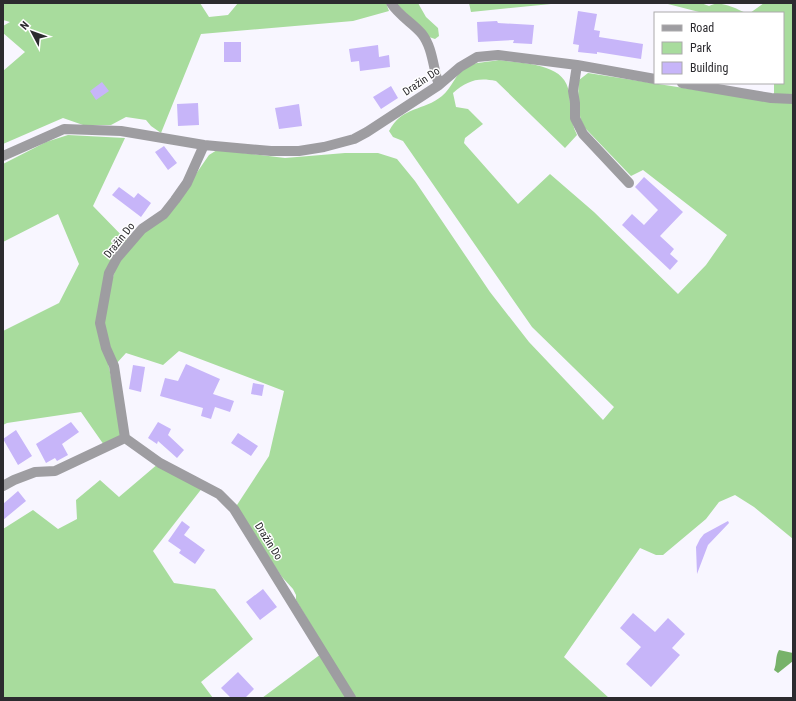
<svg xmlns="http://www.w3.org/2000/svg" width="796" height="701" font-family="'Roboto Condensed',sans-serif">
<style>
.green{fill:#a8dc9d}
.water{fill:#77b26a}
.building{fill:#c7b5f9}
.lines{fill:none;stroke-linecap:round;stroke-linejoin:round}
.minor{stroke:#9e9da1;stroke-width:10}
.labels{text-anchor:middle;stroke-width:3;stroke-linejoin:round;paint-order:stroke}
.street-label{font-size:11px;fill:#2c2b2f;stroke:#fff}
</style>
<rect width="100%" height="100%" fill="#f8f6ff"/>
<!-- green -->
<path class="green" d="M3 3H200L209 17 228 15 238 3H386L389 11 353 21 201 34 161 133 151 126 146 120 126 117 111 125H83L63 118 3 144V71L25 52 3 33V26L10 22 3 20Z
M396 3H418L426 17 438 28 439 36 435 39 429 37Z
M469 3H561L471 12Z
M664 3H701L709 6C721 0 734 8 746 13H703Z
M764 3H793V94H774V83H783V13H750Z
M499 60C521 64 566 62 569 93 571 108 570 121 577 135L565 148 496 81C477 77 467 81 453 93L456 107 468 109 483 124 465 138 464 143 518 204 550 174 594 212 678 294 706 265 727 235 643 170 631 176 585 128C576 113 578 96 579 80L588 73 735 96 793 103V539L754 507 735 495 719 502 706 519 663 555H656L640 548 564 657 609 698H355L296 600V595L293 589 282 577 235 508 269 456 284 391 179 351 163 365 126 353 115 365 102 322 106 298 119 259 189 184 209 155 217 150 285 158 345 153H378L397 159 415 181 490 292 529 342 603 420 614 407 532 327 403 141 393 137 389 131C402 106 424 111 442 96 452 88 455 74 466 67 474 62 489 62 499 60Z
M68 135 125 138 93 206 128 242 103 298 105 349 124 437 104 445 81 412 7 423 3 425V331L59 303 79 264 58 214 3 242V164L46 142Z
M159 463 203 487 153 551 174 583 215 589 253 639 201 682 213 698H3V529L33 510 58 529 77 519 76 500 100 480 119 497Z
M321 654 348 698H262Z"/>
<!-- water -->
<path class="water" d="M779 650 793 653V661L778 673 774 670C777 663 775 657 779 650Z"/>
<!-- building -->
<path class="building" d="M578 11 597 14 594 30 600 31 599 37 643 44 641 59 597 52V54L578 52 579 45 573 44Z
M497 21 498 23 534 25 532 44 513 43 514 40 478 42 477 22Z
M224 42H241V62H224Z
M378 45 379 57 389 55 390 67 360 71 359 61 351 62 349 49Z
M102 82 109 91 96 100 90 91Z
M391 86 398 98 381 109 373 97Z
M198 103 199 125 178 126 177 104Z
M299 104 302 126 279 129 275 108Z
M164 146 177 163 168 170 155 152Z
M644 177 683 212 660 236 674 249 670 254 678 261 670 270 622 225 632 214 644 225 658 210 635 187Z
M119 187 134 198 138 193 151 203 141 217 112 195Z
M186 364 220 379 213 394 234 401 230 412 215 407 211 419 201 416 203 408 160 396 165 378 178 381Z
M133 365 145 367 141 392 129 389Z
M253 383 264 385 262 396 251 394Z
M71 422 79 432 62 444 68 455 57 461 55 458 46 463 36 444Z
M158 422 171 429 168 435 184 450 177 458 158 441 157 444 148 438Z
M16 430 32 456 18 465 3 439Z
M238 433 258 446 251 456 231 443Z
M18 491 26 501 3 520V504Z
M182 521 190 527 184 535 205 550 195 564 179 553 181 550 168 541Z
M728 521 729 523 708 545 697 574 696 547 700 539 704 534Z
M263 589 277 607 260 620 246 602Z
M633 613 655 632 668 618 685 634 672 648 680 655 651 687 626 664 641 647 620 628Z
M238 672 254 689 245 698H231L221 688Z"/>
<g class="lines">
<!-- minor -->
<path class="minor" d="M391 3C399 16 413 23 422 34 433 48 433 69 439 85
M577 65 573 91 575 103V118L583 134 629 183
M682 83 771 98 793 99
M3 156 64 129 121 131 204 145 271 151H299L324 147 354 139 367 132 439 85 460 67 477 57 498 55 577 65 655 79
M125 438 114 366 106 348 100 323 109 273 117 258 142 229 164 214 175 200 187 183 204 145
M3 486 14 480 35 472 55 471 125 438 160 463 219 494 234 509 351 698"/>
</g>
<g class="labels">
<!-- street labels -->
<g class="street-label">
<text transform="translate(421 81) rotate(-34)" y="4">Dražin Do</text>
<text transform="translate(119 240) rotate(-51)" y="4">Dražin Do</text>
<text transform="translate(269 541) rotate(58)" y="4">Dražin Do</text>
</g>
</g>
<!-- border -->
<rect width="796" height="701" fill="none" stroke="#2c2b2f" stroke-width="8"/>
<!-- legend -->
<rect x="654" y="12" width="130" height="72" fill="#ffffff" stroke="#abaaac"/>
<rect x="662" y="25" width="20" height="6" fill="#9e9da1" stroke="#abaaac"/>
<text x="690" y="32" font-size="12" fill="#2c2b2f">Road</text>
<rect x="662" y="42" width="20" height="12" fill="#a8dc9d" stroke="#abaaac"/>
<text x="690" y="52" font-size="12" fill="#2c2b2f">Park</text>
<rect x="662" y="62" width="20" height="12" fill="#c7b5f9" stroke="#abaaac"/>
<text x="690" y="72" font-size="12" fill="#2c2b2f">Building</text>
<!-- north arrow -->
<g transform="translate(32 32) rotate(311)" stroke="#ffffff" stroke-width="3" paint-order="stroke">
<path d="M0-3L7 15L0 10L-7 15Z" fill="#2c2b2f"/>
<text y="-6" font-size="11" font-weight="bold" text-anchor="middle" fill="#2c2b2f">N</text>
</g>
</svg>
